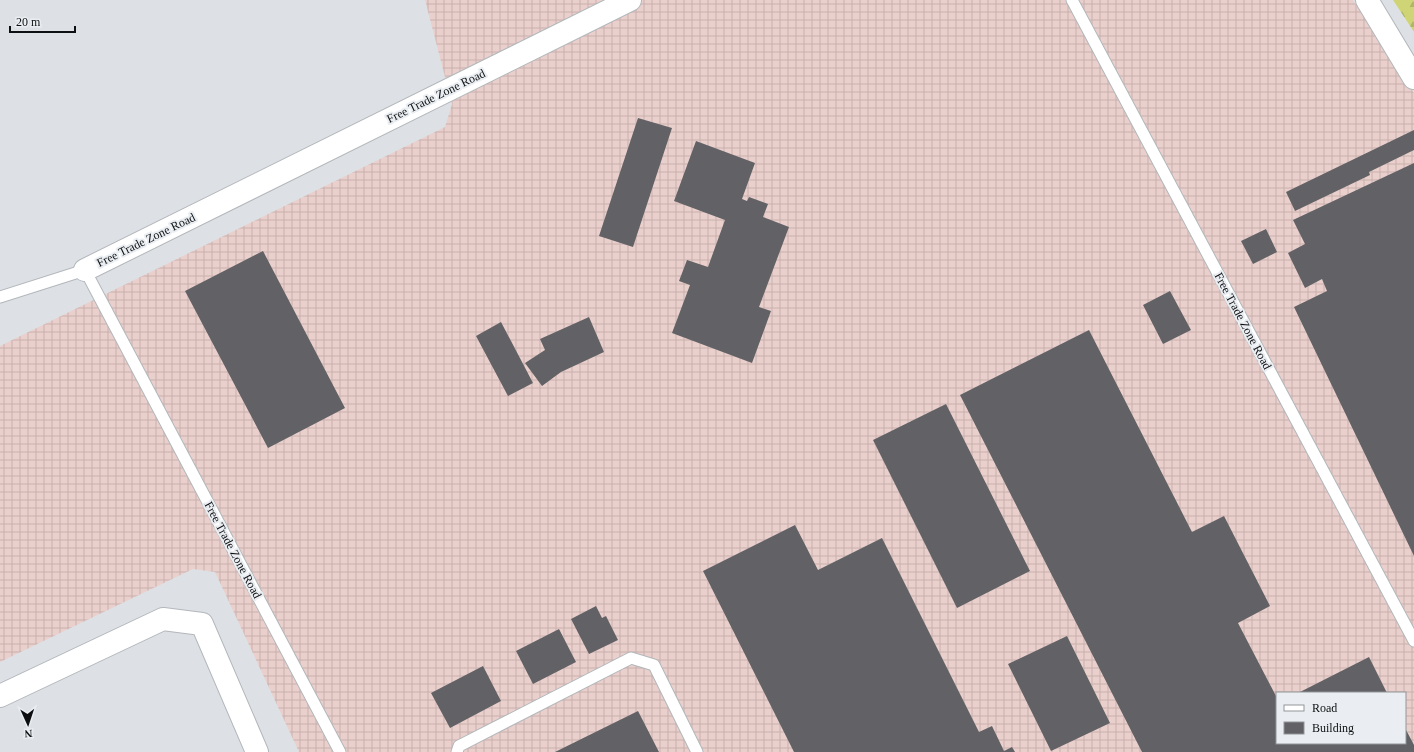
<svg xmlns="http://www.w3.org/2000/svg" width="1414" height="752" font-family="Georgia,serif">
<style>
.industrial{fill:url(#industrial-grid);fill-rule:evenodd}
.forest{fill:url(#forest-firs)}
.building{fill:#626165}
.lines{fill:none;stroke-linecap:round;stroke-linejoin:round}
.service-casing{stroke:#b3b7bb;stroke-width:13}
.minor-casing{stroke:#b3b7bb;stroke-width:24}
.tertiary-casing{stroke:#b3b7bb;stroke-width:24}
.service{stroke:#fff;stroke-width:11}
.minor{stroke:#fff;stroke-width:22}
.tertiary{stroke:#fff;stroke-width:22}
.labels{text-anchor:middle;stroke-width:4;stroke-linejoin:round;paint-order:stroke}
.street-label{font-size:12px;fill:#0d0f10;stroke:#eaeef2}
</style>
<defs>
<pattern id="industrial-grid" width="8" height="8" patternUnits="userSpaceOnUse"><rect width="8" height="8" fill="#ead0cc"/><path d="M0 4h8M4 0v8" fill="none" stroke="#c8b1ae"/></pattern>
<pattern id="forest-firs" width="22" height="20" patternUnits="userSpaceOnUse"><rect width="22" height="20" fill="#cfd577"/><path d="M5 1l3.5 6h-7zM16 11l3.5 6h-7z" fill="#b1b666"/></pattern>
</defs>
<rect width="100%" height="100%" fill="#dde1e5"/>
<!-- industrial -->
<path class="industrial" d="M425 0H1353L1414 93V752H299L215 572 193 569 0 662V346L445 127 452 104ZM1277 693H1405V743H1277Z"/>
<!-- forest -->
<path class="forest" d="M1393 0H1414V32Z"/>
<!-- building -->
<path class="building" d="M638 118 672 128 633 247 599 236Z
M1414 130V150L1369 172 1370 175 1295 211 1286 192Z
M696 141 755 163 742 199 747 201 749 197 768 204 763 217 789 227 759 307 771 311 752 363 672 333 690 285 679 281 687 260 708 267 725 220 674 201Z
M1414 163V556L1294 307 1327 291 1322 279 1305 288 1288 253 1305 244 1293 220Z
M1266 229 1277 252 1253 264 1241 241Z
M263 251 345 408 268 448 185 291Z
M1170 291 1191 330 1163 344 1143 305Z
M589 317 604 352 561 372 542 386 525 363 545 350 540 339Z
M501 322 533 383 508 396 476 336Z
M1089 330 1192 532 1224 516 1270 606 1238 623 1277 698V743H1405V728L1414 745V752H1142L960 395Z
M946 404 1030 571 957 608 873 440Z
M795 525 818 570 882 538 979 732 992 726 1004 751 1012 747 1015 752H794L703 571Z
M596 606 602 618 606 616 618 640 589 654 571 619Z
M559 629 576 662 533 684 516 651Z
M1067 636 1110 723 1051 751 1008 664Z
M1369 657 1387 693H1298Z
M483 666 501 701 450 728 431 693Z
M638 711 659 752H555Z"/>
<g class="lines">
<defs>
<path id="service" d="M1072 0 1414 641
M0 297 85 270 340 752
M457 752 459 746 631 658 654 665 697 752"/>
<path id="minor" d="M1367 0 1414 78
M0 696 163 619 202 624 257 752"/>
<path id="tertiary" d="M85 270 630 0"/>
</defs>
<!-- service casing -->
<use href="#service" class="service-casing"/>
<!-- minor casing -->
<use href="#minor" class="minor-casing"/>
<!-- tertiary casing -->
<use href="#tertiary" class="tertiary-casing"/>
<!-- service -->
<use href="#service" class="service"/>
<!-- minor -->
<use href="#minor" class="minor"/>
<!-- tertiary -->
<use href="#tertiary" class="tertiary"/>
</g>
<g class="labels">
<!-- street labels -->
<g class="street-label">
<text transform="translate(436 96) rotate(-26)" y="4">Free Trade Zone Road</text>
<text transform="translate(146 240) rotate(-26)" y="4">Free Trade Zone Road</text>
<text transform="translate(1243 321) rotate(62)" y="4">Free Trade Zone Road</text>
<text transform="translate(233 550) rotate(62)" y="4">Free Trade Zone Road</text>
</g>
</g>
<!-- legend -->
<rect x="1276" y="692" width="130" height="52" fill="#eaeef2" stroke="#929598"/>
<rect x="1284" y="705" width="20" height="6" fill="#ffffff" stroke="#929598"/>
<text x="1312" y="712" font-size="12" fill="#0d0f10">Road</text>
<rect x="1284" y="722" width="20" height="12" fill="#626165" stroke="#929598"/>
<text x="1312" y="732" font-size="12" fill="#0d0f10">Building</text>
<!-- north arrow -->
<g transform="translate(28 724) rotate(177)" stroke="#eaeef2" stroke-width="3" paint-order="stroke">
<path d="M0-3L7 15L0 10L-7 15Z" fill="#0d0f10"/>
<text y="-6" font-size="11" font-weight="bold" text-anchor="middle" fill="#0d0f10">N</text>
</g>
<!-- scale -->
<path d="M10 26v6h65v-6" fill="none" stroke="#0d0f10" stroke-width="2"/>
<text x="16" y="26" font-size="12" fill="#0d0f10" stroke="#eaeef2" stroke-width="3" paint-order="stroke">20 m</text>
</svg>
